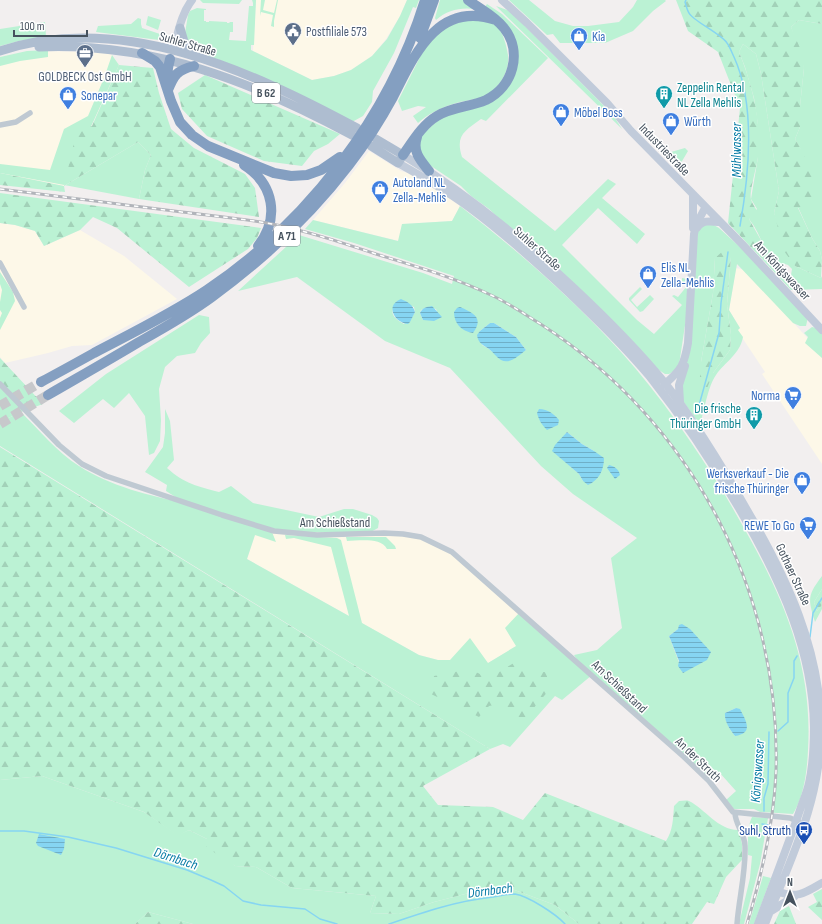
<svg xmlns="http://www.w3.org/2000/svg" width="822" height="924" font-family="'Sofia Sans Condensed',sans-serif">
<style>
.commercial{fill:#fdf8e8}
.green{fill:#bbf2d4;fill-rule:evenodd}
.forest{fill:url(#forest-firs)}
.water{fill:url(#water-rules)}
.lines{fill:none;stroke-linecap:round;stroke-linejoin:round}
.stream{stroke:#86d5f2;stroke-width:1.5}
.highway-tunnel{stroke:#c7c8cb;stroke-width:10;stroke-dasharray:10 5;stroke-linecap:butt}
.street{stroke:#bfc9d2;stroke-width:5.5}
.secondary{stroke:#c1cbda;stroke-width:8}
.primary{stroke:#aebdd0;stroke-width:9}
.highway{stroke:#849fc1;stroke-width:10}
.rail-casing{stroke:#b1b4ba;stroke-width:3}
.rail{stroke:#fff;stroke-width:1.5;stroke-dasharray:4.5;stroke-linecap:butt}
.labels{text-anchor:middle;stroke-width:3;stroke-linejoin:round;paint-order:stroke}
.shield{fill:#fff;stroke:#7e868e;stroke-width:1}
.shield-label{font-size:12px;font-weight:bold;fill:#46525e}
.service-label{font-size:13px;fill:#4e5e75;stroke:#fff;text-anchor:start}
.shop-label{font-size:13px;fill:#366cbe;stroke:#fff;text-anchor:start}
.street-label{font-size:13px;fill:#46525e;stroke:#fff}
.culture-label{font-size:13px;fill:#0d838f;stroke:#fff;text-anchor:start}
.transit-label{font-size:13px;fill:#164399;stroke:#fff;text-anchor:end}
.water-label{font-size:14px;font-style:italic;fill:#047aa4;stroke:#fff}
</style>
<defs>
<pattern id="forest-firs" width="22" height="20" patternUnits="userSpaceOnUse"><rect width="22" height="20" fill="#bbf2d4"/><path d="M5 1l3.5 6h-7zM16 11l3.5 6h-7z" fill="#a2d1b8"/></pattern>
<pattern id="water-rules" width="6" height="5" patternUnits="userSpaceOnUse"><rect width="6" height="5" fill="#86d5f2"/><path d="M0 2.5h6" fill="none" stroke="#6fafc7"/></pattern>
</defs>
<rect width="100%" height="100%" fill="#f2efef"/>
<!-- commercial -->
<path class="commercial" d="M256 0H407L400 16 386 39 372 56 351 70 334 76 312 80 253 51Z
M30 51 103 52 112 55 119 65 64 186 0 173V57Z
M369 151 401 171 418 176 460 206 452 221 402 224 399 241 313 220 345 183Z
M0 223 15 225 35 231 44 246 80 230 124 256 177 299 92 345 72 346 48 353 5 363 0 357Z
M736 268 745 270 822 354V464L762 374 765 372 737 330 740 328 729 310Z
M258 526 421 537 452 552 520 612 517 646 488 663 450 660H438L419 655 247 559Z"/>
<!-- green -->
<path class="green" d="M200 0H242L239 4 203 3Z
M244 0H256L254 45H251V50L312 80 334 76 351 70 372 56 387 39 400 16 407 0H419L416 8 413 7 394 53 373 91 372 102 363 116 352 122 242 69 199 52 192 48 187 43 185 33 188 15 190 11 197 8 206 9V10H204V21H206V22H209V21L227 22V23H229L230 22H233V32H230L229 40 246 41 249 6H253V3L252 0Z
M261 0H265L263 10 274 13 277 0H278L274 21V27L271 26 273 15 261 12 260 16Z
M440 0H463L475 9C461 7 447 10 436 20L435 18Z
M509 0H529L555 21 573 26H588L619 22 633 7 637 0H665L666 1 653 11 633 31 605 43H560L553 34 547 35Z
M487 4 502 14 548 58 486 121 481 119C465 131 455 135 462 157L555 231 608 179 616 184 602 198 645 234 637 244 598 208 562 245 637 320 654 334 682 305 672 296 674 295 678 297 687 286 682 281V278L687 279 688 280 687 312 679 365 674 371 669 374H665L656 368 489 209 471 196 461 186 425 162 418 151 421 136 439 119 452 113 486 104 518 57 485 7Z
M496 6 510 11 613 115 622 129Z
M148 16 161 20 158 30 146 25Z
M479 16C485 19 492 22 497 27 503 31 507 48 508 55 510 73 497 92 480 98 471 100 462 101 453 104 440 108 428 114 418 123L413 116 426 107 418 106 402 111 398 101 433 31Z
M138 18 141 19V24L142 28 169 37 166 40H159L96 32 98 26 131 24Z
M799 20 822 24V260L820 251 812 238 798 207 801 150 795 139 800 127V106L804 68 791 27Z
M45 22 46 37 19 41 0 46V29Z
M743 44 756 54 761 74 779 191 774 213 795 266 821 278 822 276V289L791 290 762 259 766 254C762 241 757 229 749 219L757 209 751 199 758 157V125L754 98 745 67 739 52ZM785 264 788 265 792 269 791 275 787 278 782 277 780 270 782 265Z
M48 50V57L20 61 0 66V57L27 51Z
M112 55 119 65 64 186 138 142 151 155 145 170 139 199 0 173V164L50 170 64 129 88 116 104 78Z
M685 148 688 151 678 168 664 154Z
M460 206C517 250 572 298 621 352 661 396 694 445 725 495 773 577 814 652 808 750 807 772 804 796 793 814L760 812 754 809H734L726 800 736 791 719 772 709 781 592 675 562 700 555 696 510 747 503 744 490 749 0 446V422L21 412C39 430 57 452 79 466 110 486 150 496 185 503L166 491 167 485 145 472 163 447 165 433V409L170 421 174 460 167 468C185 484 197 486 219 492L231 486 253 503 319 517 344 509H353L372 515 377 518 379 521 378 528 369 533 272 532 276 542 255 535 247 559 349 616 331 547 294 538 286 539 285 535 337 538 341 540 362 623 419 655 438 660H450L470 638 488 663 516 646 505 628 520 612 578 661 574 655 597 650 622 628 611 558 637 538 573 494 541 466 450 368 385 341 297 277 238 291 299 235 423 273 452 284 454 276 354 243 305 229 313 220 398 241 402 224 452 221ZM397 301 414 307 415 312 412 317 404 324C392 317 389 313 397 301ZM427 307 436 309 437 312 429 320H423L420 313 421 310ZM490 323H494L516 337 526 350 502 360 489 349 482 345 480 331ZM567 432 582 444 594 451 583 481 579 474 553 451ZM678 629 683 673 669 636ZM736 708 735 736C730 730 725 721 725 713Z
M712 224 719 228 752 258 808 317 806 326H800L793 323 737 264 729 310 740 328 738 330 743 337C740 354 725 362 716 375 708 386 704 411 700 425L683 401 680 395 698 231 702 226ZM731 257 727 304 731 335 730 350 713 373 701 362 713 293 715 258Z
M0 272 13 292 15 301 0 330V318L2 313 0 310V302L2 290 0 284Z
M640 287 642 289 631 300 637 307 650 295 654 299 643 311 640 312 629 300V298Z
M199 315 209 317 210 333 201 343 195 353 177 356 165 367 159 389 161 420 160 441 154 453 149 455 145 416 129 393 114 408 103 399 74 423 59 411 106 374Z
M812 327 816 328 822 334V358L805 343 808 337 804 333Z
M346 537H386L395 546 396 549H387C381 537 358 541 347 541Z
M822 576V589L814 602 817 611 822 605V609L815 622C808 599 807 596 822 576Z
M42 776 144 812 178 835 189 830 207 839 235 866 256 867 292 888 376 896 370 913 399 914 434 902 469 893 509 888 555 905 579 924H193L148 912 135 924H0V780Z
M752 817 768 818 760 864 744 924H739L750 878 752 856 748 855C748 843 747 827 752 817Z
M763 876 771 878 754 924H749Z"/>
<!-- forest -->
<path class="forest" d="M676 0H822V24L799 20 791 27 803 55 804 68 800 106V127L795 139C806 157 822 187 808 206L798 208 812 238 820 251 822 260 821 278 795 266 784 251 774 213 779 191 761 74 756 54 743 44 739 52C752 84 762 122 758 157 757 166 749 192 751 199 752 204 756 208 758 213L749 219 762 242 766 254 762 259 728 223 740 108 718 52 688 31Z
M119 65 153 68 159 93 171 129 194 148 245 174 255 188 259 217 139 199 145 170 151 155 138 142 64 186 65 192 0 185V173L64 186 76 134 92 126Z
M205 75 340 134 328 144 314 151 302 166 264 161 207 136 182 109 178 93Z
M0 193 261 228 257 238 248 249 189 287 117 228 93 217 80 230 44 246 35 231 15 225 0 223Z
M723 251 731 257 727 304 731 335 730 350 713 373 706 391 699 390 701 362 713 293 715 258Z
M0 358 43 404 21 412 0 422Z
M0 447 490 749 423 786 438 805 493 807 523 820 545 793 666 841C673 830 673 819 674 806L679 801C682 801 686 800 689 801 705 809 719 831 739 830L742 844V860L726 877 714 904 707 902 692 924H579L555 905 509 888 469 893 434 902 399 914 370 913 376 896 292 888 256 867 235 866 206 847 207 839 189 830 178 836 144 812 42 776 0 780Z
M822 589V605L817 611 814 602Z
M517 661 528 672H546L550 689 520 724 506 718 504 703 489 706 479 717 431 694 434 676 469 669 489 678Z
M822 889V920L808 907 817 902 813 894Z
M789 906 796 924H774L780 911Z
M148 912 193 924H135Z"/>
<!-- water -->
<path class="water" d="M401 299C408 302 413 305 415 312L410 322 408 324C394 323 385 305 401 299Z
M432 306 442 317 434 321 423 320 420 313C422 308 426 307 432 306Z
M460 307C474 313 484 318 473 333 461 331 454 323 454 312L457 308Z
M490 323H494L516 337 526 350C519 355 510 365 501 360 496 357 493 352 489 349 483 345 478 343 477 335L480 331Z
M539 409C548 409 554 414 559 420L558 425 547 430C541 424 539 420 537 413Z
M567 432 582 444 594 451 604 458C604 470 599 480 588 485L583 481 579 474 552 451 555 445Z
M609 465C614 466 619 469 620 475L615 479 607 468Z
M682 624 690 629 711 652 707 660 683 673 678 666 679 661 669 636 678 629 679 625Z
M736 708 740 709C746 721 754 733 735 736 730 730 724 721 725 713Z
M39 834 65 839 64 849 61 855 38 846 36 843Z"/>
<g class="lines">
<!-- stream -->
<path class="stream" d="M686 0 685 2C686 5 687 10 689 13 693 21 720 33 727 43 730 47 732 53 734 57 756 105 749 175 740 226
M698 409 719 333 721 303 728 252
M810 637 813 613 822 598
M778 731 788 722V693L794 678V661L797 656
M764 811V798L768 784 769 732
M762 824 768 825
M0 831H24L68 837 116 848 187 870 211 880 224 886 243 901 261 905 305 909 320 919 337 924
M389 924C424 912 456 901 493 897 500 896 508 894 515 894 528 896 556 914 565 924"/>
<!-- highway-tunnel -->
<path class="highway-tunnel" d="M0 406 41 382
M0 424 48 395"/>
<!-- street -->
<path class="street" d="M0 125 16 122 30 113
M0 263 24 307
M0 384 59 445 82 464 106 476 222 515 274 531 317 535 384 533 403 534 421 537 452 552 684 757 709 781 733 812 790 818 799 822
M735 813C735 824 745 834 745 846 746 872 739 898 737 924"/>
<!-- secondary -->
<path class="secondary" d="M502 0 527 23 607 103 631 131 742 244 822 330
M173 50C178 34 181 14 192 0
M403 155C466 193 521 238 574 288 606 318 637 349 665 383 696 423 722 466 747 510 787 578 821 650 821 731 820 803 791 858 765 924
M398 163C423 177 447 191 470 208 505 234 537 263 569 293 597 320 625 347 650 377 685 421 716 468 744 517 781 582 813 651 814 727 814 746 813 765 809 783 807 792 803 801 800 810 787 848 772 886 758 924
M693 195V228
M697 228C702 220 710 221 719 222
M665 384C682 369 684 365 688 343L694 234 696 225 705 208
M680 402 679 385 685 366
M779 892C798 899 806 892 822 883
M771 911 795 896"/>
<!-- primary -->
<path class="primary" d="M180 28 185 45 196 57
M39 47C153 42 253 82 352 135
M0 51C122 11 251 71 357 128
M371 146 398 163 403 155 376 139"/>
<!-- highway -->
<path class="highway" d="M420 38 434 0
M142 53 155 61 160 67 171 101 180 122 192 135 208 146 274 173 291 176 307 175 321 170 340 157
M167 80 168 68 170 59
M168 90C174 75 177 70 194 66
M417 137C412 151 420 160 429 171
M403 155C413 141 422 125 437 116 452 107 470 107 486 100 513 87 523 52 504 28 495 16 480 9 468 0
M244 165C274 184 280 218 258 246
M41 382C58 373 76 363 94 353 132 333 171 314 207 290 308 222 389 117 425 0
M48 395C79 377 109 360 139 342 164 328 189 314 212 297 264 259 310 216 349 165 365 144 380 121 393 97 414 56 437 0 496 20"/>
<defs>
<path id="rail" d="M0 189C58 196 116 204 174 211 205 215 236 218 267 223 304 230 340 242 376 254 415 266 456 278 493 296 510 304 526 315 542 325 692 422 781 592 776 771 774 823 762 874 747 924"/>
</defs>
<!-- rail casing -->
<use href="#rail" class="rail-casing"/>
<!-- rail -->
<use href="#rail" class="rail"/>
</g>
<!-- icons -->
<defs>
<symbol id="civic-pin" viewBox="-11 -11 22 30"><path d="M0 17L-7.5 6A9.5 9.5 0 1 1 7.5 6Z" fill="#5c6f8a" stroke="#fff"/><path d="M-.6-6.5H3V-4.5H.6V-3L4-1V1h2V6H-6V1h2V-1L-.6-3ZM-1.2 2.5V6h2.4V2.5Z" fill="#fff"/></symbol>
<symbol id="shop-pin" viewBox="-11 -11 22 30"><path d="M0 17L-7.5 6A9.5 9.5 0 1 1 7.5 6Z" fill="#3f7fe0" stroke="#fff"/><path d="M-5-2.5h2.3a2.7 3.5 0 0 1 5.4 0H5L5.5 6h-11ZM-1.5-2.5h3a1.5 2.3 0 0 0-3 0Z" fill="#fff"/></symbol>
<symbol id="office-pin" viewBox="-11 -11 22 30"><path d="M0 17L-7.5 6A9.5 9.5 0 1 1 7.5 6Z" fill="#5c6f8a" stroke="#fff"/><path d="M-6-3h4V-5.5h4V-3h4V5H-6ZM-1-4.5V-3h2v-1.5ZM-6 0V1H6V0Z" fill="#fff"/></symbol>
<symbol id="building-pin" viewBox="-11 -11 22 30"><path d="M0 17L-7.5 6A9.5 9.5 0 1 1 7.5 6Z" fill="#0f9aa8" stroke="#fff"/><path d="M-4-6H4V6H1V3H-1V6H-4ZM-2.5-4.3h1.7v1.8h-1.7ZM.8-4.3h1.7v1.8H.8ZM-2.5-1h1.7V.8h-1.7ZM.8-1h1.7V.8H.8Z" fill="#fff"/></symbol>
<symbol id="supermarket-pin" viewBox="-11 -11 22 30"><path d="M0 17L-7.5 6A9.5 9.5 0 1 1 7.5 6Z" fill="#3f7fe0" stroke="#fff"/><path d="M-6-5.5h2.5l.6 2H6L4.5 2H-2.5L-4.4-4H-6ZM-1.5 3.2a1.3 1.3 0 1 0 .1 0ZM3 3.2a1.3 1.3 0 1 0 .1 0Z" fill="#fff"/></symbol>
<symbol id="bus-pin" viewBox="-11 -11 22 30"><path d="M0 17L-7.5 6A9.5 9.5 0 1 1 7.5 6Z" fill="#1a4fb4" stroke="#fff"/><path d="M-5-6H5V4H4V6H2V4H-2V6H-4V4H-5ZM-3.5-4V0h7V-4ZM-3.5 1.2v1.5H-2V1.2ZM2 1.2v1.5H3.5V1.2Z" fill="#fff"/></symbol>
</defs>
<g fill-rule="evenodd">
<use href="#civic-pin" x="283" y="21" width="20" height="27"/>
<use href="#shop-pin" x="569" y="26" width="20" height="27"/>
<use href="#office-pin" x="75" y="43" width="20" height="27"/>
<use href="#building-pin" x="654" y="84" width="20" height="27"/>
<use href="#shop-pin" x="58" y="85" width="20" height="27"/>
<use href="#shop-pin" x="551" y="102" width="20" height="27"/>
<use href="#shop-pin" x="661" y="111" width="20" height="27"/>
<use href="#shop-pin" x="370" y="179" width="20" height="27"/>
<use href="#shop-pin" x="638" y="264" width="20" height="27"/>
<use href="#supermarket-pin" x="783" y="385" width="20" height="27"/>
<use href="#building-pin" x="744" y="405" width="20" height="27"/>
<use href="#shop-pin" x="792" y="470" width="20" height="27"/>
<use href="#supermarket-pin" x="798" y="515" width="20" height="27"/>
<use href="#bus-pin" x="794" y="820" width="20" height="27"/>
</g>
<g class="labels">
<!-- shield labels -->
<g class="shield">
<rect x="252" y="83" width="28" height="20" rx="3"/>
<rect x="274" y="226" width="26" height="20" rx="3"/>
</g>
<g class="shield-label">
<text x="266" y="97">B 62</text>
<text x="287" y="240">A 71</text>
</g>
<!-- service labels -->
<g class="service-label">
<text x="306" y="36">Postfiliale 573</text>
<text x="85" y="81" text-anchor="middle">GOLDBECK Ost GmbH</text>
</g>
<!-- shop labels -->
<g class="shop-label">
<text x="592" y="41">Kia</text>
<text x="81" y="100">Sonepar</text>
<text x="574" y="117">Möbel Boss</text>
<text x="684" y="126">Würth</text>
<text x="393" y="187">Autoland NL<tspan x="393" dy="15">Zella-Mehlis</tspan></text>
<text x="661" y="272">Elis NL<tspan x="661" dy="15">Zella-Mehlis</tspan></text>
<text x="780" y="400" text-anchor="end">Norma</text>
<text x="789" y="478" text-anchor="end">Werksverkauf - Die<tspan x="789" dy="15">frische Thüringer</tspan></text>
<text x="795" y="530" text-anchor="end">REWE To Go</text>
</g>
<!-- street labels -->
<g class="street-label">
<text transform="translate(188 43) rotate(16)" y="5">Suhler Straße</text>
<text transform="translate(665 149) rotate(46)" y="5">Industriestraße</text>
<text transform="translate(538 248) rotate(42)" y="5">Suhler Straße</text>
<text transform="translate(783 270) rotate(47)" y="5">Am Königswasser</text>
<text x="335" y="527">Am Schießstand</text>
<text transform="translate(794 574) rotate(65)" y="5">Gothaer Straße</text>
<text transform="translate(620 686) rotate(43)" y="5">Am Schießstand</text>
<text transform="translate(699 759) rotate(44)" y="5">An der Struth</text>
</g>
<!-- culture labels -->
<g class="culture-label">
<text x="677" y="92">Zeppelin Rental<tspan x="677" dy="15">NL Zella Mehlis</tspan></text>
<text x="741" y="413" text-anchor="end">Die frische<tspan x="741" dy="15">Thüringer GmbH</tspan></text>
</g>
<!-- transit labels -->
<g class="transit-label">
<text x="791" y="835">Suhl, Struth</text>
</g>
<!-- water labels -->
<g class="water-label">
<text transform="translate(736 150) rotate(-90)" y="5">Mühlwasser</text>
<text transform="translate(757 771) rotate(-86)" y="5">Königswasser</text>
<text transform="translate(176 858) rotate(18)" y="5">Dörnbach</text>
<text transform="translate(490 890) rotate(-7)" y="5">Dörnbach</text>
</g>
</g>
<!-- north arrow -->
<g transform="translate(790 892)" stroke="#ffffff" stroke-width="3" paint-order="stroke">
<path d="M0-3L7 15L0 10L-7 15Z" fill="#46525e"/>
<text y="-6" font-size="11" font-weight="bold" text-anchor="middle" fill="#46525e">N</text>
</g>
<!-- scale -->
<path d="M14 30v6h73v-6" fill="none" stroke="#46525e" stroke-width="2"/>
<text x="20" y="30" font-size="12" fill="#46525e" stroke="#ffffff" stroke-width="3" paint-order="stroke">100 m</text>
</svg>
